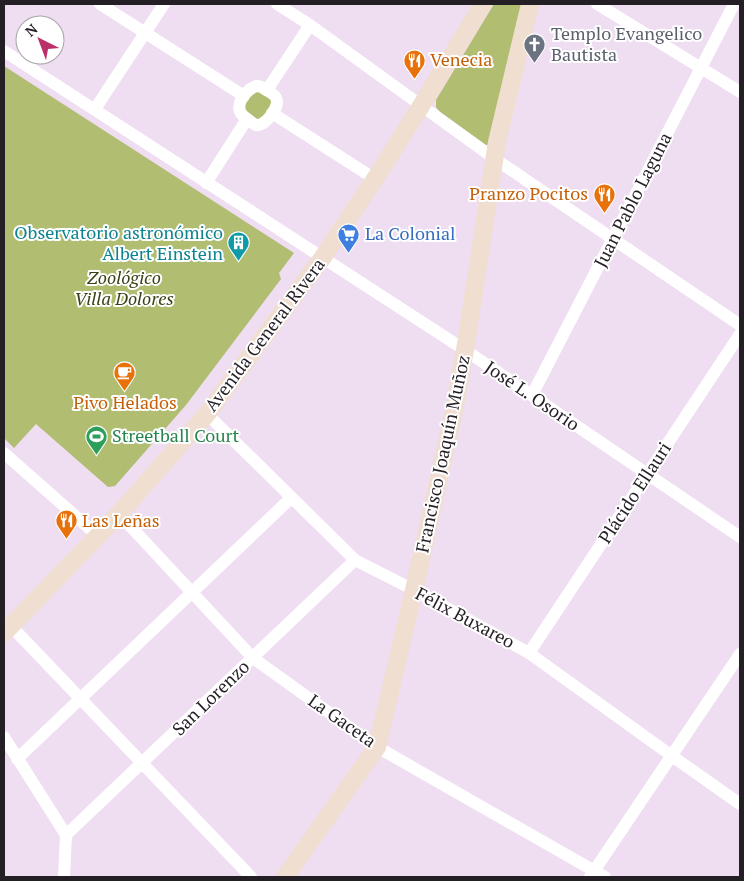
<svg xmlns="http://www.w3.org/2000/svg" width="744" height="881" font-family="'PT Serif',serif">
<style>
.green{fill:#b1bd71}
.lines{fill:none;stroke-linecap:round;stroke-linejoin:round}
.street{stroke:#fff;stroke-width:12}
.secondary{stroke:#f0ded0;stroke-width:18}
.labels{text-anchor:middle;stroke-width:4;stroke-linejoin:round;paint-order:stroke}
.worship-label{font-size:18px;fill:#5b616d;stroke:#fff;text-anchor:start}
.food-label{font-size:18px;fill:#c56008;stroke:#fff;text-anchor:start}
.street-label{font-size:18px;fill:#241e25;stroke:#fff}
.culture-label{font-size:18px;fill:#0d838f;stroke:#fff;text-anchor:end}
.shop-label{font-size:18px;fill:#366cbe;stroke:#fff;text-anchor:start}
.park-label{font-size:18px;font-style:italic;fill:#3b4116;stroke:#fff}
.leisure-label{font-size:18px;fill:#27864d;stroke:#fff;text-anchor:start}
</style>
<rect width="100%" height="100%" fill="#efddf1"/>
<!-- green -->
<path class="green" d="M494 4H525L490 144 486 145 440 112 436 107V100Z
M4 66 294 253 279 273 281 279 186 405 115 486 108 487 36 424 14 448 4 438Z
M258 91 271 100 272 104 262 119 257 120 244 111 243 106 253 92Z"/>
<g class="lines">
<!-- street -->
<path class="street" d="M100 4 244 96
M277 4 310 25 495 159 740 325
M597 4 740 92
M4 51 465 350 740 537
M256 86C260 86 263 87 266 90 271 92 276 95 277 101 278 108 265 127 256 125 253 124 249 120 246 118 231 109 244 91 256 86Z
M267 90 310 25
M95 109 164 4
M272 113 375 179
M206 183 247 119
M532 395 734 4
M207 414 355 560 414 590 529 653 672 756 740 804
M4 453 98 536
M119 514 253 658 377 747 605 877
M11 626 251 877
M529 653 740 334
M4 737 66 835
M17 759 291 498
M66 835 355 560
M64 877 66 835
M590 877 740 654"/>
<!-- secondary -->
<path class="secondary" d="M4 633 119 514 207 414 323 257 375 179 421 106 483 4
M285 877 377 747 414 590 455 406 465 350 497 142 530 4"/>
</g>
<!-- icons -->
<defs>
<symbol id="church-pin" viewBox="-11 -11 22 30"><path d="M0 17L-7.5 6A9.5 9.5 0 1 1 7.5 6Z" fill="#6b7280" stroke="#fff"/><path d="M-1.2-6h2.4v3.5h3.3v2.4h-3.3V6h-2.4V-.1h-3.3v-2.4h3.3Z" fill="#fff"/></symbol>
<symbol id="restaurant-pin" viewBox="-11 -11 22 30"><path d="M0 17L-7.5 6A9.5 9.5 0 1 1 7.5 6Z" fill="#e8710a" stroke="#fff"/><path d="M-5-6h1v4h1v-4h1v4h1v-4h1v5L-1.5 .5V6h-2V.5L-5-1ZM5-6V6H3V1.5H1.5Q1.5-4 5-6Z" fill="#fff"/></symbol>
<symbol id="supermarket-pin" viewBox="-11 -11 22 30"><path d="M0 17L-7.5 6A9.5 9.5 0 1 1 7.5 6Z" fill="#3f7fe0" stroke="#fff"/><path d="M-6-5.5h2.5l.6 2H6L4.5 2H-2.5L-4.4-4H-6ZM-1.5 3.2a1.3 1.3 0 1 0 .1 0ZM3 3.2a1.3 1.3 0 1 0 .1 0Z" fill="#fff"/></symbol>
<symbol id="building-pin" viewBox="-11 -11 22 30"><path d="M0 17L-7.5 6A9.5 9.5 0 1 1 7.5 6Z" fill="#0f9aa8" stroke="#fff"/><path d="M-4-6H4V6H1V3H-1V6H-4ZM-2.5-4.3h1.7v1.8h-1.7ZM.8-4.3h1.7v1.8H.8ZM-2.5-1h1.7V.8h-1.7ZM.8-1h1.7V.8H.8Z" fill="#fff"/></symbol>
<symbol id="cafe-pin" viewBox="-11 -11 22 30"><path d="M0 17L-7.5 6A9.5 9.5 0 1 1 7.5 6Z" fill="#e8710a" stroke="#fff"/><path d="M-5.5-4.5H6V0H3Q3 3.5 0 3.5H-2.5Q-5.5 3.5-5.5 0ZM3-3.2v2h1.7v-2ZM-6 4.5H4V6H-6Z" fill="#fff"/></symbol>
<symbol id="stadium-pin" viewBox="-11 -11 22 30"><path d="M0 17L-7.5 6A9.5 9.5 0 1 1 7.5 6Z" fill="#2e9e5b" stroke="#fff"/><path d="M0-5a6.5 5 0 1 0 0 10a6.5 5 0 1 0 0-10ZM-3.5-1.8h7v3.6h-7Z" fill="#fff"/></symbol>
</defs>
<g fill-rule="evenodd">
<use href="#church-pin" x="522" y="32" width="25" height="34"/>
<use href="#restaurant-pin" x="402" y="48" width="25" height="34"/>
<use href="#restaurant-pin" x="592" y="182" width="25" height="34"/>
<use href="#supermarket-pin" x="336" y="222" width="25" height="34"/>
<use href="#building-pin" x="226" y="230" width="25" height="34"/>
<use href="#cafe-pin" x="112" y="360" width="25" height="34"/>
<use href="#stadium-pin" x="84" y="424" width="25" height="34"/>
<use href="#restaurant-pin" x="54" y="508" width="25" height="34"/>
</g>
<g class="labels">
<!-- worship labels -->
<g class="worship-label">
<text x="551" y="40">Templo Evangelico<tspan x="551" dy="21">Bautista</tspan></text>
</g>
<!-- food labels -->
<g class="food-label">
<text x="430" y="66">Venecia</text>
<text x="588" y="200" text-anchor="end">Pranzo Pocitos</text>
<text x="125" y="409" text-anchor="middle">Pivo Helados</text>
<text x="82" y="527">Las Leñas</text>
</g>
<!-- street labels -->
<g class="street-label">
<text transform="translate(633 200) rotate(-63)" y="6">Juan Pablo Laguna</text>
<text transform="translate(265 335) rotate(-53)" y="6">Avenida General Rivera</text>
<text transform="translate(532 396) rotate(34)" y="6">José L. Osorio</text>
<text transform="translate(443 454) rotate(-78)" y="6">Francisco Joaquín Muñoz</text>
<text transform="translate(635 493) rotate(-57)" y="6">Plácido Ellauri</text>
<text transform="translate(465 618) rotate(28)" y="6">Félix Buxareo</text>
<text transform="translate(211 698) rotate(-44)" y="6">San Lorenzo</text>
<text transform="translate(342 721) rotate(35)" y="6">La Gaceta</text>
</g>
<!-- culture labels -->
<g class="culture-label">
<text x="223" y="239">Observatorio astronómico<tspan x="223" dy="21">Albert Einstein</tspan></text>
</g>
<!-- shop labels -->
<g class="shop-label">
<text x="365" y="240">La Colonial</text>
</g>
<!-- park labels -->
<g class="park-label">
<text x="124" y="284">Zoológico<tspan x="124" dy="21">Villa Dolores</tspan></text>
</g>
<!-- leisure labels -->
<g class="leisure-label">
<text x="112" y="442">Streetball Court</text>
</g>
</g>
<!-- border -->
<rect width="744" height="881" fill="none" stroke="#241e25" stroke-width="10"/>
<!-- north arrow -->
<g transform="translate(40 40) rotate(318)"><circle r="24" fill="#ffffff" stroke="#a7a5a8"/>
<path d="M0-4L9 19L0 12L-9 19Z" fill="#bc3069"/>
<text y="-8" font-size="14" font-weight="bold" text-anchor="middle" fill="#241e25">N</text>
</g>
</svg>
